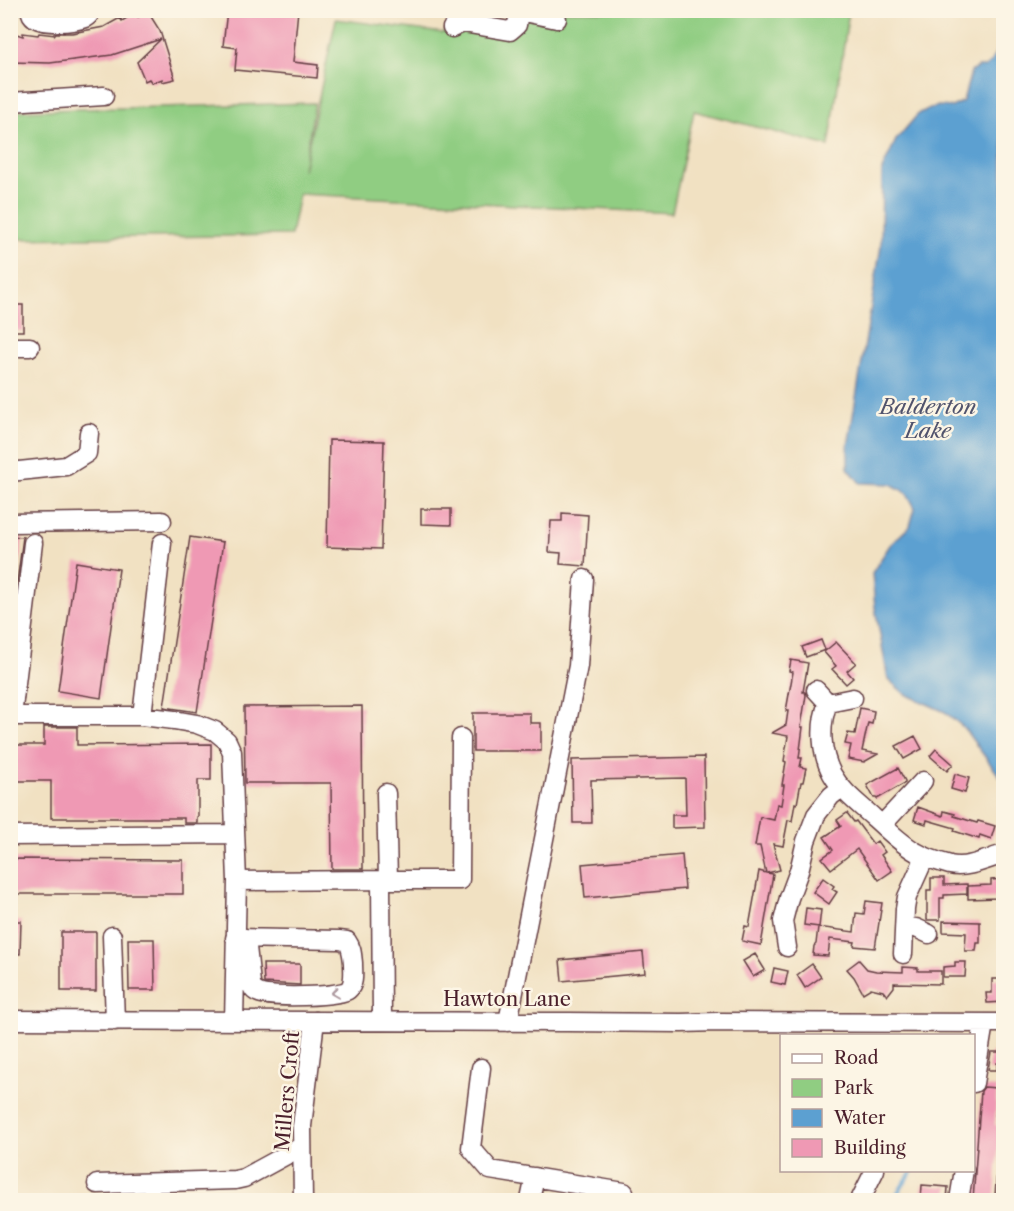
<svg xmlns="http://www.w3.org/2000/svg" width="1014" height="1211" font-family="'Libre Caslon Text',serif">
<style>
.green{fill:#90cd82;stroke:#6d7656;stroke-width:1.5}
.water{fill:#5ca0d1;stroke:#53607e;stroke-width:1.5}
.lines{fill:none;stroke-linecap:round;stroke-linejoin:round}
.stream{stroke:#5ca0d1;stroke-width:4}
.building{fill:#ef99b4}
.minor-casing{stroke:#633c42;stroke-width:21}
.minor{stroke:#fff;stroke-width:18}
.oneway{stroke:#ae9aa0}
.labels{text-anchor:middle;stroke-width:5;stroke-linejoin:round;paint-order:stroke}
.street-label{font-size:20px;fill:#4a1f2b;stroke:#fcf5e5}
.water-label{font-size:21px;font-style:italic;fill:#51536d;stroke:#fcf5e5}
</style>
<rect width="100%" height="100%" fill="#fcf5e5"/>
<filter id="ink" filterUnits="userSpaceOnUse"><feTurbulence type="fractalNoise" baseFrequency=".0167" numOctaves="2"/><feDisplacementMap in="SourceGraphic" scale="12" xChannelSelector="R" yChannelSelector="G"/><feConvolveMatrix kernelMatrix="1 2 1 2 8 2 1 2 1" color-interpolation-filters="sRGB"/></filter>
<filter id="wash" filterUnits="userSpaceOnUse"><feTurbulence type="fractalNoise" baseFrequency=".008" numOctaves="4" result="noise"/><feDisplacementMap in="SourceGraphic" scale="24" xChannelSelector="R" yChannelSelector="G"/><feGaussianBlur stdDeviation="1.35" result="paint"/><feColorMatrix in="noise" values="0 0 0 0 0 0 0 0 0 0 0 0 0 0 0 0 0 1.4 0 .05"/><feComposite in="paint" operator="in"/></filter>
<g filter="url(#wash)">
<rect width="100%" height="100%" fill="#f1e1c2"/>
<!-- green -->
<path class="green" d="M508 11H849L829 146 694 111 672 213 299 194 291 235 11 239 10 111 315 103 303 170 336 19 443 33 455 14 505 24Z"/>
<!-- water -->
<path class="water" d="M1003 39V781L963 727 945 712 905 694 888 679 875 607 872 573 890 545 910 526 915 508 907 493 891 484 860 483 848 468V446L881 246 882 170 896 140 919 113 938 106 952 107 963 101 971 72 978 67H985L991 62 997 50 1000 41Z"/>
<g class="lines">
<!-- stream -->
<path class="stream" d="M893 1200 913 1170"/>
</g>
<g id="blocks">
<!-- building -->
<path class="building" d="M227 10H298L293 62 318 65 317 78 235 70 237 48 223 46Z
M148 12 160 31 175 79 162 82V79L152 83 149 79 145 81 137 62 161 39 112 55 50 63 10 62V32L23 36V33L38 35 39 33 55 35V33H72L104 27 120 18 122 21 135 13 138 17Z
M10 305H23V331H10Z
M329 440 384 441 381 549 327 547Z
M421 509H451V525L421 524Z
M562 513 588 515 585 566 560 564 561 553 549 552 551 521H562Z
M10 536 23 537 13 612H10Z
M190 537 223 542 197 712 164 707Z
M76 562 119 569 101 698 58 691Z
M821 640 825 650 806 657 802 647Z
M836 642 856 663 847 671 853 678 846 684 832 669 836 666 824 652Z
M791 660 808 663 803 692H805L806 695 801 727H803L799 758H802L800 767 806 768 803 782H801L797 804 795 803 792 821 788 820 783 846 773 844 780 870 767 873 773 874 761 945 742 941 745 926 749 927 759 871 766 873 760 846H755L760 817 774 820 777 804 781 805 784 785H782L786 762 784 761 788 736 772 733 786 725 788 711H786L793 672 789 671Z
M362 706 363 869H332L331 783H245L244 707Z
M860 708 874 711 872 724 868 723 862 751 878 754 864 762 848 759 851 745 845 744 848 733 855 734Z
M473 713H530V723H541V751H473Z
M44 727H77V745L211 744V780H198V817H197V823H184V818H51V781H10V745H44Z
M915 736 922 749 904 759 896 746Z
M936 749 953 764 947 771 930 756Z
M704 757 705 827 672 828V815H686L685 778 591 780 592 823H573L572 760Z
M898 768 905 781V783L877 799 876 798H874L867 785Z
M955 774 969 778 965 793 951 789Z
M918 807 943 816 944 811 955 814 954 816 977 823 978 821 995 826 991 839 980 835 979 839 954 831 955 828 927 820 926 824 914 820Z
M847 813 854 822 856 821 873 844 877 841 885 852 881 855 892 871 879 880 857 849 831 869 822 858 833 850 824 837 841 826 837 820Z
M682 855 685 889 585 898 582 864Z
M10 859 183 860V894H10Z
M823 878 834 886 832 889 837 892 829 904 813 892Z
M931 878H944V885L967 884V894L944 895V898H940V920H927V890H931Z
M1004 879V894H998V898L968 899V886L991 885V880Z
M866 901 882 903 875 948 854 946 855 942 830 939 828 956 813 955 814 946 816 944 818 927 854 932 856 913 864 914Z
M806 908 821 910 819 927 804 925Z
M10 921H21L20 954H10Z
M943 921 980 922V943H977L976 951H965L966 933 943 932Z
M61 932H96V991H61Z
M128 939H154L155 990H129Z
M643 952 645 973 562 981 560 960Z
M755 954 765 970 753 977 743 961Z
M859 960 867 969 876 971 903 972V967L918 968V971H941V984L894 983V987L887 996 883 991 871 988 863 993 854 977 847 969Z
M955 962H966L965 977H943V967L955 966Z
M263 964H300V985L264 983Z
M812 964 821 977 805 988 797 975Z
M774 968 788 971 785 985 771 982Z
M992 979H1004V1002L987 1003 986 993H992Z
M991 1052H1004V1063H997V1070H988Z
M984 1087 997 1088 995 1125 1000 1126 995 1196H994L993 1200H973L981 1091Z
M922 1185 948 1187 947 1200H921Z"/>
</g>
</g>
<g filter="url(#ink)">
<use href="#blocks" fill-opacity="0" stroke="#633c42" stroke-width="1.5"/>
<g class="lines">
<defs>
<path id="minor" d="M30 10C31 12 31 14 32 15 39 26 75 22 85 18 90 15 89 15 92 10
M519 11 557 19
M452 28 463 23 510 31 517 25 519 10
M10 102 104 96
M10 347H30
M10 472 66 466 87 453 89 433
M10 523 162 521
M816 690 828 703 853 698
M828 703C819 725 821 753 832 774 842 792 859 804 873 817 887 829 900 843 916 852 926 858 939 862 950 865 967 869 987 859 1004 854
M10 716H142L174 720 197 724 215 731 227 741 232 752 237 881 234 1021
M12 716 33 543
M142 716 162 543
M386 793 388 880
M882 825 923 781
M10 836 235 834
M381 880H460L461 738
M237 881 381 880 382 1021
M905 926 916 928 929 934
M112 936 115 1021
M235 938 339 940 347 941C352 948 352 954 353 963 353 972 355 984 348 990 340 997 269 998 259 993 253 991 252 988 251 983L246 938
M787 947 783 921 789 898 799 871 806 841 816 815 831 796 841 788
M903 954 905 909 907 897 925 857
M10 1020 568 1022 681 1023 717 1022 1004 1023
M508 1022 578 666 584 579
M481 1068 471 1148 490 1170 624 1192
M974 1083 984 1023
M97 1184 235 1180 244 1178 301 1147
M303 1200 302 1126 315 1021
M530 1200 535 1177
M860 1200 875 1170
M959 1200 964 1170"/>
</defs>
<!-- minor casing -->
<use href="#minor" class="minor-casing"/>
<!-- minor -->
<use href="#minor" class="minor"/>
</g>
<!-- one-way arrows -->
<defs><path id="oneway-chevron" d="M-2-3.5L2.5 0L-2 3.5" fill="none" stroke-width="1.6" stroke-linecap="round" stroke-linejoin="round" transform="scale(1.5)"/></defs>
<use class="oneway" href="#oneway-chevron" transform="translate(335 993) rotate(172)"/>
</g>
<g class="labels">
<!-- street labels -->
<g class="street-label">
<text x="507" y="1006">Hawton Lane</text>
<text transform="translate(287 1091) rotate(-85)" y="7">Millers Croft</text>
</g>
<!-- water labels -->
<g class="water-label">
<text x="928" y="414">Balderton<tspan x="928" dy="24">Lake</tspan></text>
</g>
</g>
<!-- margin -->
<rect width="1014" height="1211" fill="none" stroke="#fcf5e5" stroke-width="36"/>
<!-- legend -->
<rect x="780" y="1034" width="195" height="138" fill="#fcf5e5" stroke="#b59f9b" stroke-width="1.5"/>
<rect x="792" y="1054" width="30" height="9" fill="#ffffff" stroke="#b59f9b" stroke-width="1.5"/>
<text x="834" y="1064" font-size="18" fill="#4a1f2b">Road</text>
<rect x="792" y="1079" width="30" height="18" fill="#90cd82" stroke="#b59f9b" stroke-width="1.5"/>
<text x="834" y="1094" font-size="18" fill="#4a1f2b">Park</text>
<rect x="792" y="1109" width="30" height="18" fill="#5ca0d1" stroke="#b59f9b" stroke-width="1.5"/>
<text x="834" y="1124" font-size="18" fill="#4a1f2b">Water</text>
<rect x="792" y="1139" width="30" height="18" fill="#ef99b4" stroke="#b59f9b" stroke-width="1.5"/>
<text x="834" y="1154" font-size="18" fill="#4a1f2b">Building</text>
</svg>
